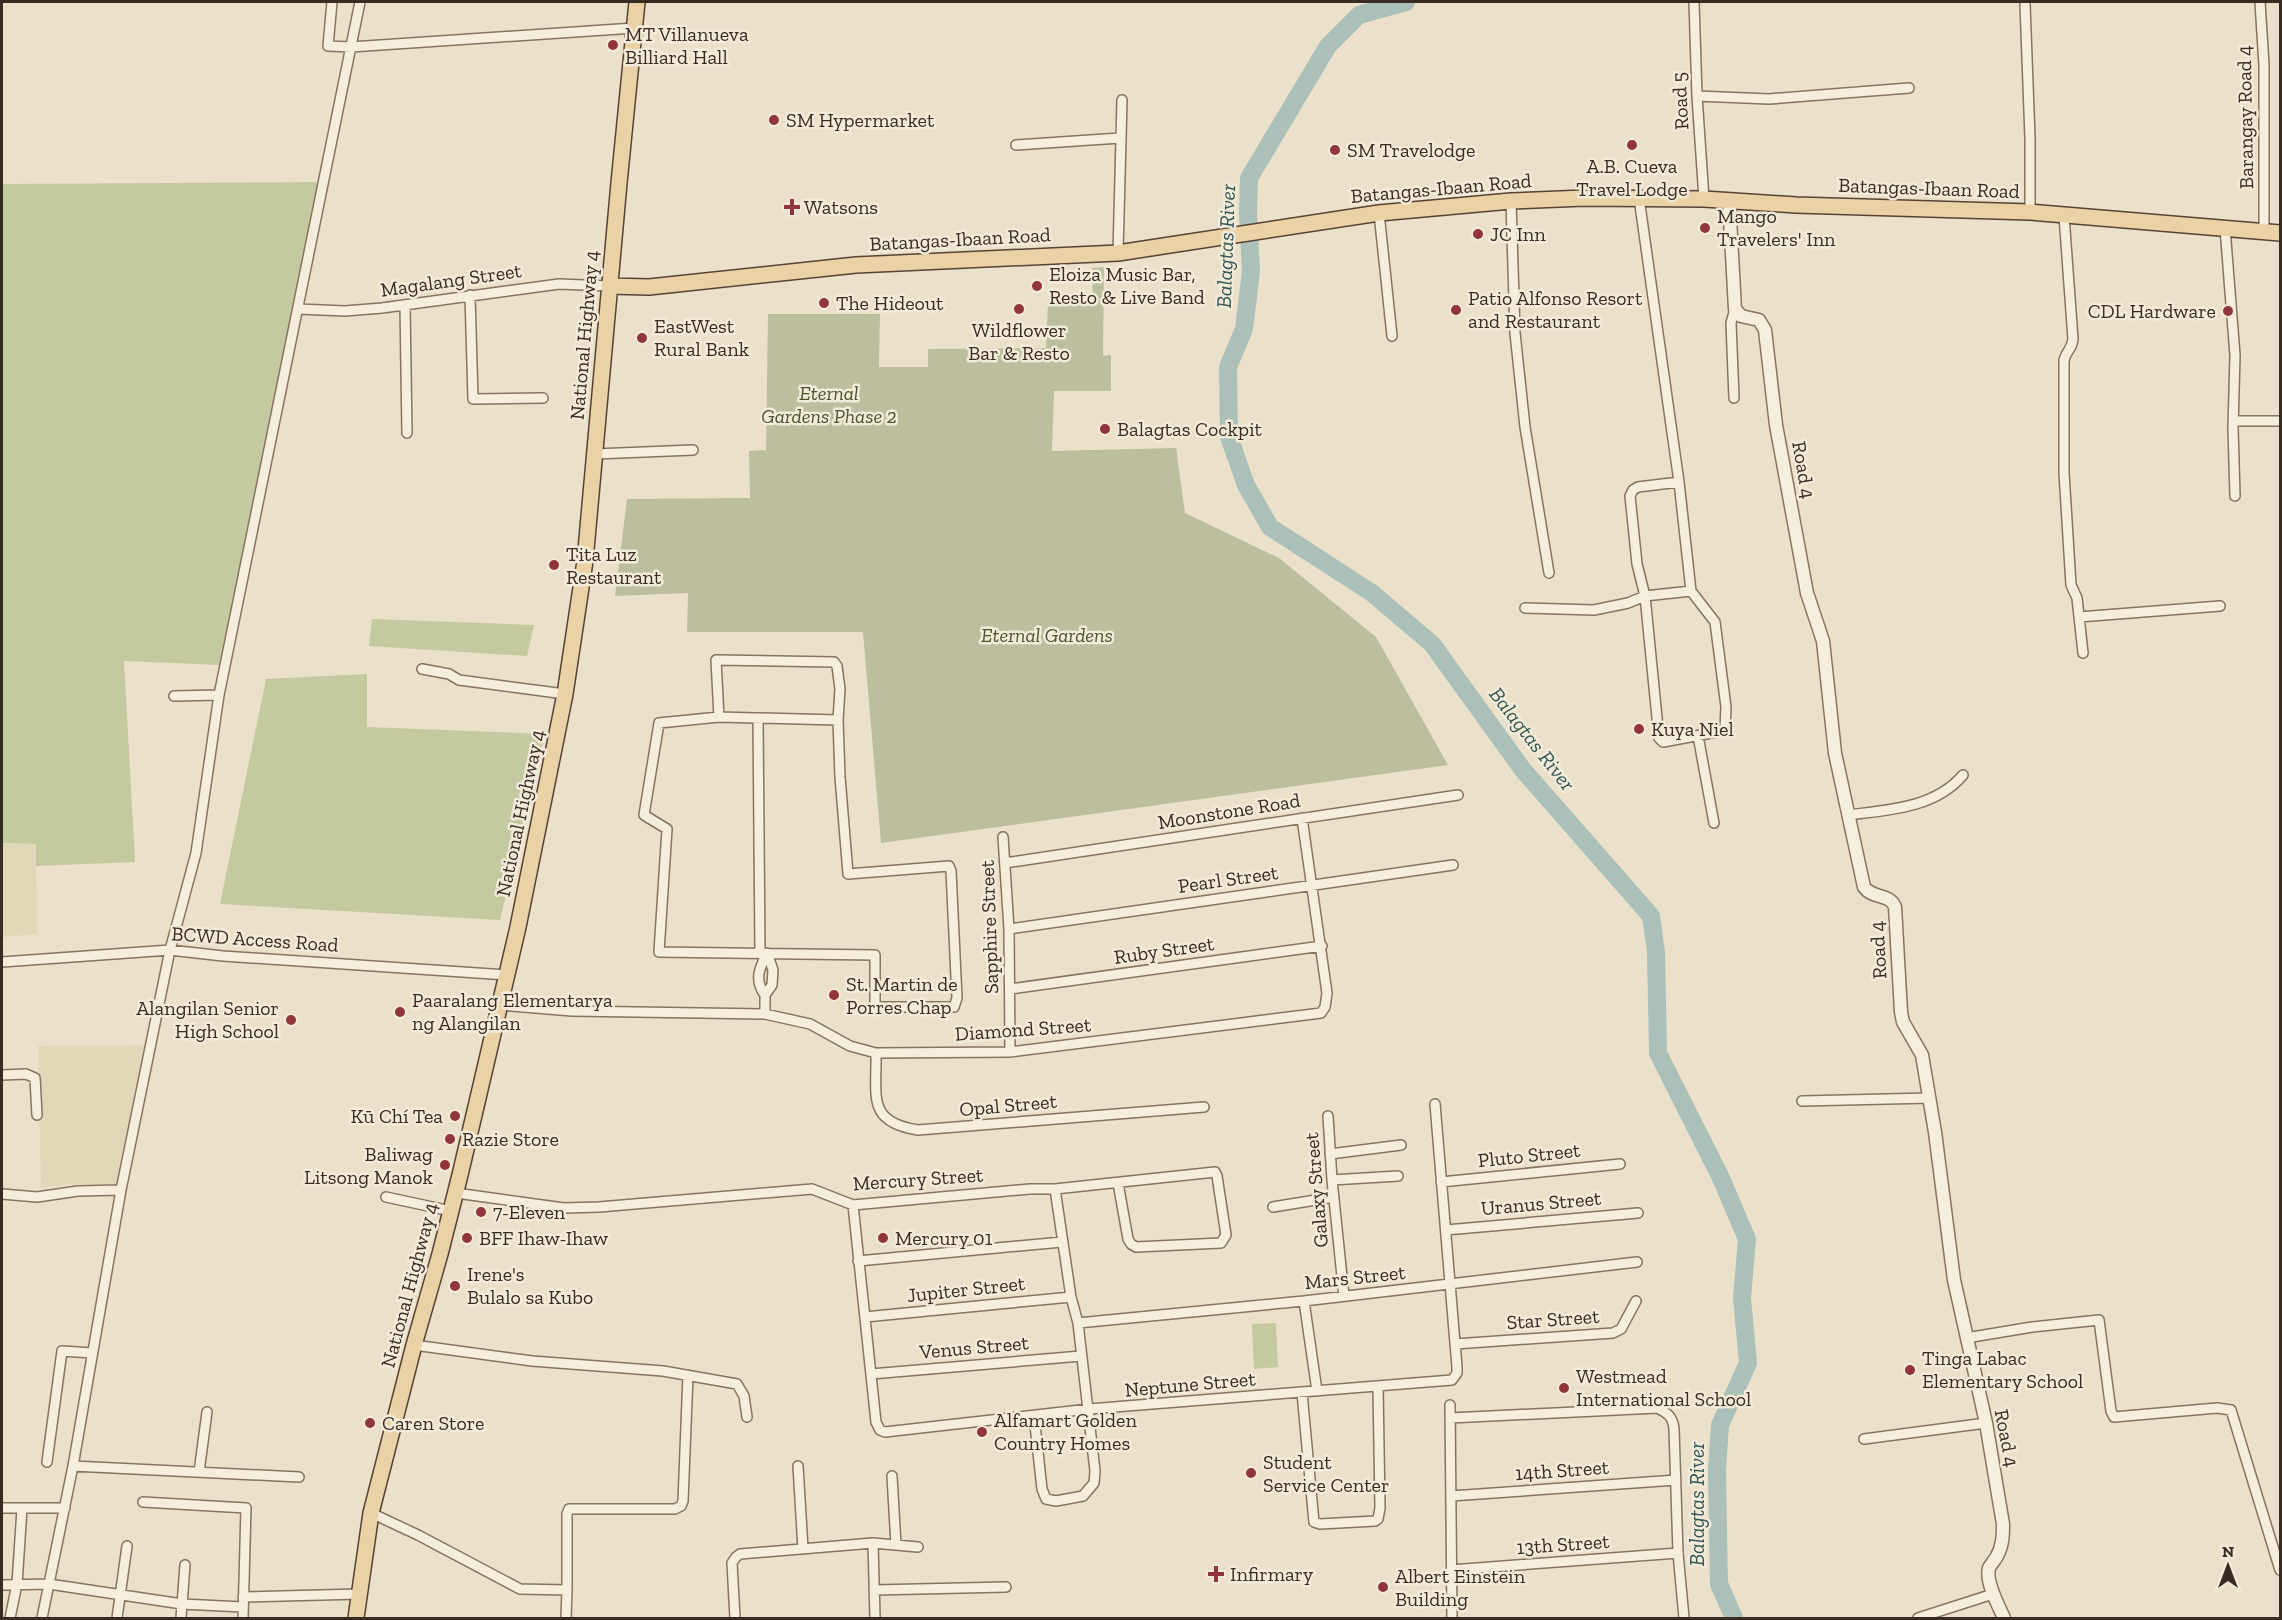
<svg xmlns="http://www.w3.org/2000/svg" width="2282" height="1620" font-family="'Zilla Slab',serif">
<style>
.farmland{fill:#e0d8b8}
.green{fill:#c5c99f}
.cemetery{fill:#bcbe9d}
.lines{fill:none;stroke-linecap:round;stroke-linejoin:round}
.river{stroke:#aac0b9;stroke-width:18}
.minor-casing{stroke:#867360;stroke-width:12}
.tertiary-casing{stroke:#867360;stroke-width:15}
.primary-casing{stroke:#554233;stroke-width:18}
.minor{stroke:#f6eedd;stroke-width:9}
.tertiary{stroke:#f6eedd;stroke-width:12}
.primary{stroke:#ead2a6;stroke-width:15}
.poi-dot{fill:#903539;stroke:#f3ebd9;stroke-width:2}
.labels{text-anchor:middle;stroke-width:5;stroke-linejoin:round;paint-order:stroke}
.poi-label{font-size:20px;fill:#382c22;stroke:#f3ebd9;text-anchor:start}
.street-label{font-size:20px;fill:#382c22;stroke:#f3ebd9}
.park-label{font-size:20px;font-style:italic;fill:#4a532a;stroke:#f3ebd9}
.water-label{font-size:21px;font-style:italic;fill:#335653;stroke:#f3ebd9}
</style>
<rect width="100%" height="100%" fill="#ebe0ca"/>
<!-- farmland -->
<path class="farmland" d="M2 844H36L37 934 2 937Z
M147 1045 118 1186 79 1184 41 1187 38 1046Z"/>
<!-- green -->
<path class="green" d="M319 182 220 665 124 661 135 862 36 866V844L2 843V184Z
M372 619 534 625 527 656 369 646Z
M367 674V727L545 734 500 920 220 904 266 679Z
M1276 1323 1278 1367 1254 1369 1252 1324Z"/>
<!-- cemetery -->
<path class="cemetery" d="M1104 267 1103 356 1111 355V391H1054L1052 451 1176 448 1185 513 1279 558 1376 637 1448 765 881 843 863 632H687L688 593 615 596 627 499 750 498 749 451 766 450 768 314H880L879 367H928V349L1046 348 1048 304 1093 306 1092 268Z"/>
<g class="lines">
<!-- river -->
<path class="river" d="M1406 2 1359 15 1328 46 1249 178 1248 214 1251 271 1244 329 1228 367 1229 437 1246 485 1270 527 1372 593 1432 644 1523 770 1651 916 1656 952 1658 1053 1720 1176 1747 1239 1742 1298 1748 1363 1720 1425 1717 1471 1719 1584 1734 1618"/>
<defs>
<path id="minor" d="M332 2 328 46 351 47 634 28
M1694 2 1697 96 1704 199
M2260 2 2264 65V232
M2025 4 2030 138V212
M1697 96 1769 99 1909 88
M1016 145 1120 138
M1639 198 1679 482 1691 591 1715 622 1726 707 1725 728 1722 731 1663 742 1659 738 1645 596 1637 564 1630 496 1633 490 1638 487 1679 482
M1511 201 1515 333 1525 427 1549 573
M1379 213 1392 336
M2064 216 2073 339C2072 350 2065 352 2064 361V473L2071 585 2077 598 2083 653
M2225 228 2235 355 2233 428 2235 496
M1118 253 1122 100
M470 295 473 399 543 398
M405 305 407 433
M298 309 345 311 382 308 559 284 609 286
M1734 398 1731 323 1735 309
M2233 421H2280
M595 454 693 450
M1525 608 1594 610 1628 603 1645 596 1691 591
M2079 617 2220 606
M422 669 449 674 459 680 565 694
M174 696 219 695
M719 717 716 660 834 662 837 666 840 689 838 720 840 777 848 874 949 866 951 871 957 998 954 1007H875V955L659 952 667 829 644 815 659 723 719 717 838 720
M758 718 760 953
M1698 736 1714 823
M1848 815C1889 810 1935 808 1963 775
M1003 837 1009 929 1010 1052
M1005 863 1458 795
M1009 929 1453 865
M2 962 170 950 223 956 507 975
M1010 989 1322 946
M500 1005 572 1011 765 1014 810 1024 850 1046 876 1053 1010 1052 1321 1013 1325 1007 1327 993 1302 818
M765 1014V995L772 985 773 970 767 953C759 969 754 980 765 995
M876 1053C877 1096 866 1122 918 1130L1204 1107
M2 1075 26 1074 35 1078 37 1115
M1802 1101 1930 1098
M1328 1116 1332 1180 1344 1296
M1330 1154 1401 1145
M1332 1180 1398 1176
M1441 1182 1620 1164
M1055 1189 1215 1172 1217 1176 1226 1235 1221 1243 1136 1247 1131 1244 1128 1239 1118 1183
M456 1193 564 1208 599 1207 812 1189 853 1205 1030 1189H1055L1071 1297 1078 1323 1095 1471 1094 1483 1083 1496 1056 1501 1046 1499 1042 1489 1034 1416
M2 1194 37 1197 78 1191 121 1190
M386 1197 451 1211
M853 1205 876 1422 880 1430 885 1432 1089 1409 1452 1380 1457 1373V1367L1435 1104
M1273 1207 1334 1197
M1446 1230 1638 1213
M858 1261 1062 1242
M1304 1301 1317 1391
M865 1317 1071 1297
M1078 1323 1304 1301 1637 1262
M1966 1338 2032 1327 2099 1320 2111 1411 2114 1417 2217 1408 2231 1410 2280 1570
M1455 1344 1613 1333 1621 1329 1636 1301
M414 1345 532 1361 663 1371 737 1384 744 1396 747 1417
M871 1374 1081 1356
M1302 1393 1314 1522 1320 1524 1375 1521 1378 1519 1380 1508 1378 1387
M1450 1405 1452 1618
M1450 1418 1657 1408C1668 1413 1673 1417 1674 1429L1678 1553 1684 1618
M1864 1439 1986 1423
M47 1462 62 1351 92 1353
M73 1466 299 1477
M798 1466 803 1549
M199 1472 207 1412
M892 1476 896 1545
M1451 1496 1676 1480
M143 1502 246 1508 243 1618
M2 1508H65
M371 1513 418 1535 520 1589 567 1590 566 1618
M873 1543 875 1618
M1451 1570 1678 1553
M2 1585 49 1584 182 1604 243 1607
M567 1590V1514L569 1509H675L681 1506 683 1501 688 1375
M874 1590 1006 1587
M243 1597 359 1594
M10 1618 17 1584 22 1509
M42 1618 73 1466 121 1190 170 950 196 853 219 695 360 2
M117 1618 127 1546
M181 1618 185 1565
M735 1618 732 1563 736 1557 740 1554 873 1543 918 1547
M1918 1618 1993 1594"/>
<path id="tertiary" d="M1729 200 1735 309 1741 316 1759 320 1765 330 1776 425 1807 593 1823 641 1835 753 1864 887C1872 899 1890 893 1895 907L1901 1012 1903 1022 1922 1055 1935 1132 1954 1280 1986 1423 2003 1524C2003 1535 2003 1545 1997 1556 1995 1560 1991 1564 1989 1568 1985 1581 1999 1607 2004 1618"/>
<path id="primary" d="M609 286 649 287 856 265 1118 253 1379 213 1511 201 1584 198 1704 199 1796 205 2030 212 2280 233
M356 1618 371 1513 414 1345 440 1254 460 1175 518 927 565 694 585 561 619 183 637 2"/>
</defs>
<!-- minor casing -->
<use href="#minor" class="minor-casing"/>
<!-- tertiary casing -->
<use href="#tertiary" class="tertiary-casing"/>
<!-- primary casing -->
<use href="#primary" class="primary-casing"/>
<!-- minor -->
<use href="#minor" class="minor"/>
<!-- tertiary -->
<use href="#tertiary" class="tertiary"/>
<!-- primary -->
<use href="#primary" class="primary"/>
</g>
<!-- markers -->
<g class="poi-dot">
<circle cx="613" cy="45" r="6"/>
<circle cx="774" cy="120" r="6"/>
<circle cx="1632" cy="145" r="6"/>
<circle cx="1335" cy="150" r="6"/>
<path d="M789 198h6v6h6v6h-6v6h-6v-6h-6v-6h6z"/>
<circle cx="1705" cy="228" r="6"/>
<circle cx="1478" cy="234" r="6"/>
<circle cx="1037" cy="286" r="6"/>
<circle cx="824" cy="303" r="6"/>
<circle cx="1019" cy="309" r="6"/>
<circle cx="1456" cy="310" r="6"/>
<circle cx="2228" cy="311" r="6"/>
<circle cx="642" cy="338" r="6"/>
<circle cx="1105" cy="429" r="6"/>
<circle cx="554" cy="565" r="6"/>
<circle cx="1639" cy="729" r="6"/>
<circle cx="834" cy="995" r="6"/>
<circle cx="400" cy="1012" r="6"/>
<circle cx="291" cy="1020" r="6"/>
<circle cx="455" cy="1116" r="6"/>
<circle cx="450" cy="1139" r="6"/>
<circle cx="445" cy="1165" r="6"/>
<circle cx="481" cy="1212" r="6"/>
<circle cx="467" cy="1238" r="6"/>
<circle cx="883" cy="1238" r="6"/>
<circle cx="455" cy="1286" r="6"/>
<circle cx="1910" cy="1370" r="6"/>
<circle cx="1564" cy="1388" r="6"/>
<circle cx="370" cy="1423" r="6"/>
<circle cx="982" cy="1432" r="6"/>
<circle cx="1251" cy="1473" r="6"/>
<path d="M1213 1565h6v6h6v6h-6v6h-6v-6h-6v-6h6z"/>
<circle cx="1383" cy="1587" r="6"/>
</g>
<g class="labels">
<!-- poi labels -->
<g class="poi-label">
<text x="625" y="41">MT Villanueva<tspan x="625" dy="23">Billiard Hall</tspan></text>
<text x="786" y="127">SM Hypermarket</text>
<text x="1347" y="157">SM Travelodge</text>
<text x="1632" y="173" text-anchor="middle">A.B. Cueva<tspan x="1632" dy="23">Travel Lodge</tspan></text>
<text x="804" y="214">Watsons</text>
<text x="1717" y="223">Mango<tspan x="1717" dy="23">Travelers' Inn</tspan></text>
<text x="1490" y="241">JC Inn</text>
<text x="1049" y="281">Eloiza Music Bar,<tspan x="1049" dy="23">Resto &amp; Live Band</tspan></text>
<text x="1468" y="305">Patio Alfonso Resort<tspan x="1468" dy="23">and Restaurant</tspan></text>
<text x="836" y="310">The Hideout</text>
<text x="2216" y="318" text-anchor="end">CDL Hardware</text>
<text x="654" y="333">EastWest<tspan x="654" dy="23">Rural Bank</tspan></text>
<text x="1019" y="337" text-anchor="middle">Wildflower<tspan x="1019" dy="23">Bar &amp; Resto</tspan></text>
<text x="1117" y="436">Balagtas Cockpit</text>
<text x="566" y="561">Tita Luz<tspan x="566" dy="23">Restaurant</tspan></text>
<text x="1651" y="736">Kuya Niel</text>
<text x="846" y="991">St. Martin de<tspan x="846" dy="23">Porres Chap</tspan></text>
<text x="412" y="1007">Paaralang Elementarya<tspan x="412" dy="23">ng Alangilan</tspan></text>
<text x="279" y="1015" text-anchor="end">Alangilan Senior<tspan x="279" dy="23">High School</tspan></text>
<text x="443" y="1123" text-anchor="end">Kū Chí Tea</text>
<text x="462" y="1146">Razie Store</text>
<text x="433" y="1161" text-anchor="end">Baliwag<tspan x="433" dy="23">Litsong Manok</tspan></text>
<text x="493" y="1219">7-Eleven</text>
<text x="479" y="1245">BFF Ihaw-Ihaw</text>
<text x="895" y="1245">Mercury 01</text>
<text x="467" y="1281">Irene's<tspan x="467" dy="23">Bulalo sa Kubo</tspan></text>
<text x="1922" y="1365">Tinga Labac<tspan x="1922" dy="23">Elementary School</tspan></text>
<text x="1576" y="1383">Westmead<tspan x="1576" dy="23">International School</tspan></text>
<text x="994" y="1427">Alfamart Golden<tspan x="994" dy="23">Country Homes</tspan></text>
<text x="382" y="1430">Caren Store</text>
<text x="1263" y="1469">Student<tspan x="1263" dy="23">Service Center</tspan></text>
<text x="1230" y="1581">Infirmary</text>
<text x="1395" y="1583">Albert Einstein<tspan x="1395" dy="23">Building</tspan></text>
</g>
<!-- street labels -->
<g class="street-label">
<text transform="translate(1680 101) rotate(-93)" y="7">Road 5</text>
<text transform="translate(2245 117) rotate(-91)" y="7">Barangay Road 4</text>
<text transform="translate(1441 188) rotate(-5)" y="7">Batangas-Ibaan Road</text>
<text transform="translate(1929 188) rotate(2)" y="7">Batangas-Ibaan Road</text>
<text transform="translate(960 239) rotate(-3)" y="7">Batangas-Ibaan Road</text>
<text transform="translate(451 280) rotate(-8)" y="7">Magalang Street</text>
<text transform="translate(584 335) rotate(-85)" y="7">National Highway 4</text>
<text transform="translate(1804 470) rotate(80)" y="7">Road 4</text>
<text transform="translate(1229 811) rotate(-9)" y="7">Moonstone Road</text>
<text transform="translate(520 813) rotate(-78)" y="7">National Highway 4</text>
<text transform="translate(1228 879) rotate(-8)" y="7">Pearl Street</text>
<text transform="translate(989 927) rotate(-92)" y="7">Sapphire Street</text>
<text transform="translate(255 939) rotate(4)" y="7">BCWD Access Road</text>
<text transform="translate(1164 950) rotate(-8)" y="7">Ruby Street</text>
<text transform="translate(1878 950) rotate(-93)" y="7">Road 4</text>
<text transform="translate(1023 1029) rotate(-4)" y="7">Diamond Street</text>
<text transform="translate(1008 1105) rotate(-5)" y="7">Opal Street</text>
<text transform="translate(1529 1155) rotate(-6)" y="7">Pluto Street</text>
<text transform="translate(918 1179) rotate(-4)" y="7">Mercury Street</text>
<text transform="translate(1316 1190) rotate(-95)" y="7">Galaxy Street</text>
<text transform="translate(1541 1203) rotate(-5)" y="7">Uranus Street</text>
<text transform="translate(1355 1277) rotate(-6)" y="7">Mars Street</text>
<text transform="translate(409 1285) rotate(-75)" y="7">National Highway 4</text>
<text transform="translate(966 1289) rotate(-6)" y="7">Jupiter Street</text>
<text transform="translate(1553 1319) rotate(-4)" y="7">Star Street</text>
<text transform="translate(974 1347) rotate(-5)" y="7">Venus Street</text>
<text transform="translate(1190 1384) rotate(-5)" y="7">Neptune Street</text>
<text transform="translate(2007 1438) rotate(79)" y="7">Road 4</text>
<text transform="translate(1562 1470) rotate(-4)" y="7">14th Street</text>
<text transform="translate(1563 1544) rotate(-4)" y="7">13th Street</text>
</g>
<!-- park labels -->
<g class="park-label">
<text x="829" y="400">Eternal<tspan x="829" dy="23">Gardens Phase 2</tspan></text>
<text x="1047" y="642">Eternal Gardens</text>
</g>
<!-- water labels -->
<g class="water-label">
<text transform="translate(1226 246) rotate(-88)" y="7">Balagtas River</text>
<text transform="translate(1532 739) rotate(52)" y="7">Balagtas River</text>
<text transform="translate(1697 1504) rotate(-90)" y="7">Balagtas River</text>
</g>
</g>
<!-- border -->
<rect width="2282" height="1620" fill="none" stroke="#382c22" stroke-width="6"/>
<!-- north arrow -->
<g transform="translate(2228 1566)" stroke="#f3ebd9" stroke-width="4.5" paint-order="stroke">
<path d="M0-4.5L10 22L0 15L-10 22Z" fill="#382c22"/>
<text y="-9" font-size="16" font-weight="bold" text-anchor="middle" fill="#382c22">N</text>
</g>
</svg>
